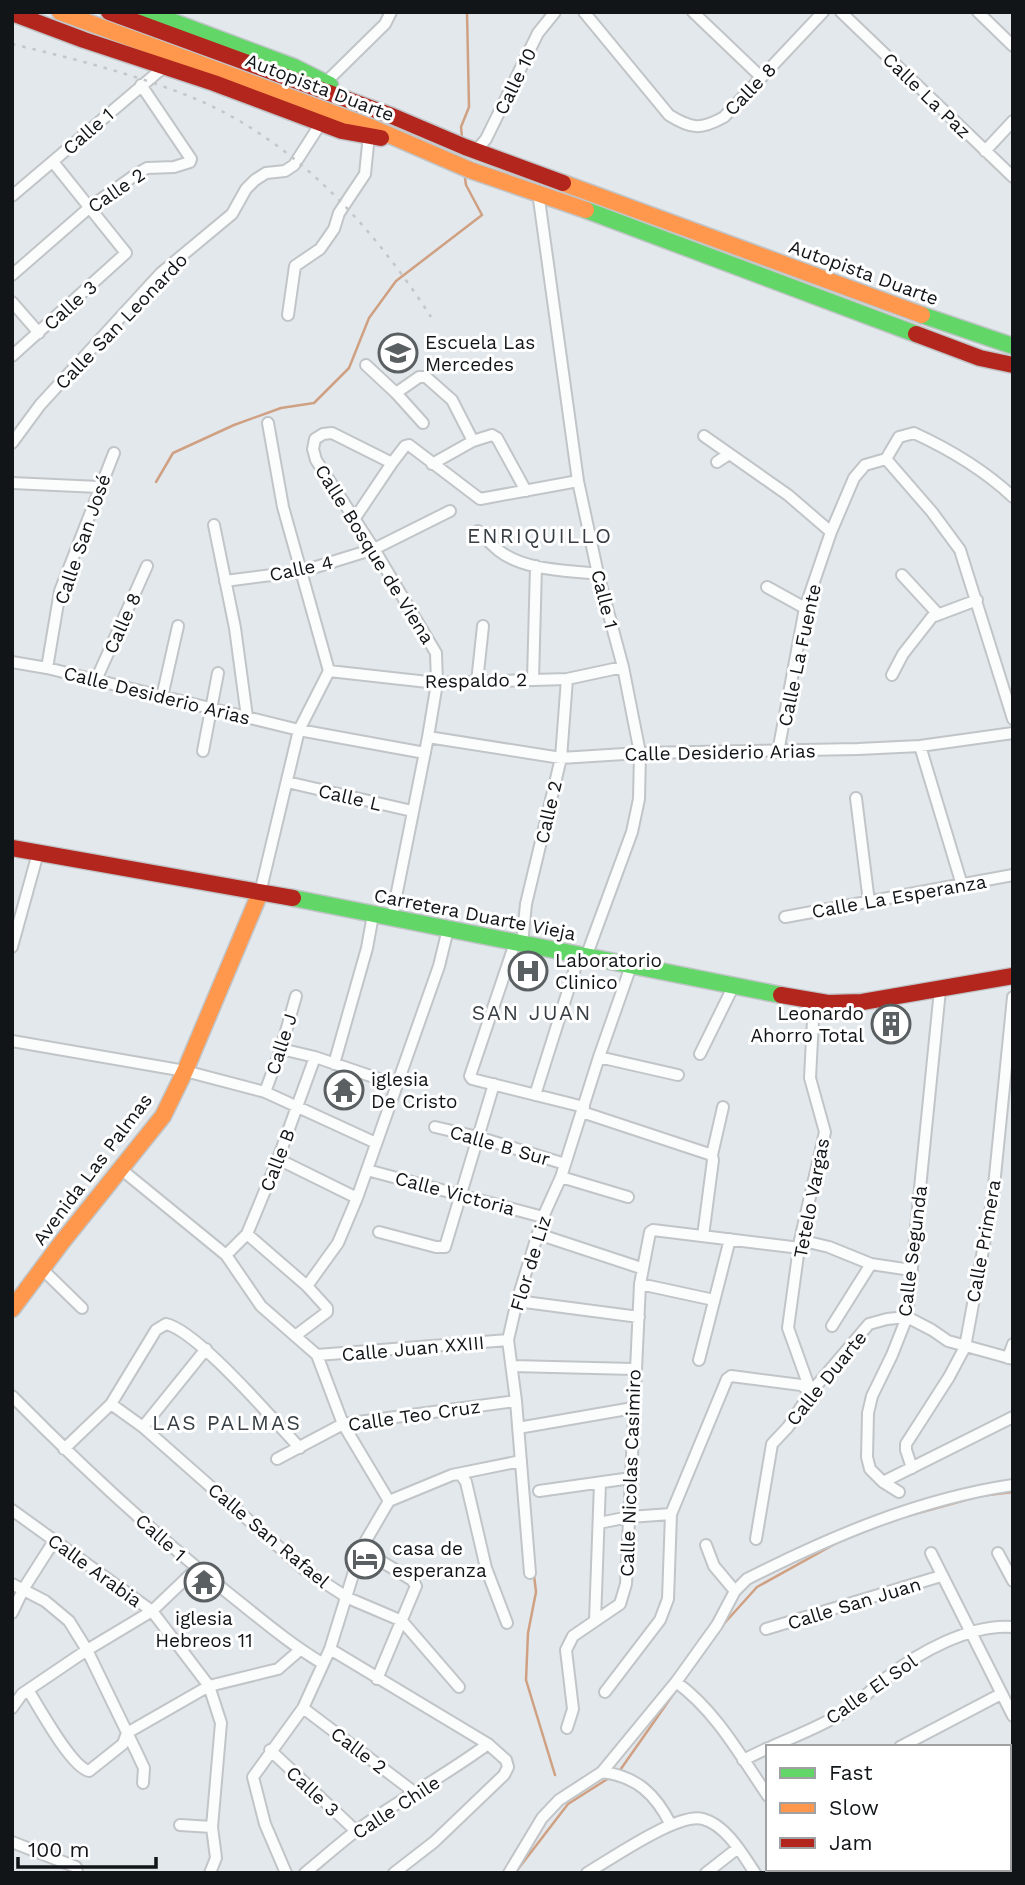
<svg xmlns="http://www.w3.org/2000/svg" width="1025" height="1885" font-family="'Work Sans',sans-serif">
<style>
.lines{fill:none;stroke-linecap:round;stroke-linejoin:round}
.stream{stroke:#d0a083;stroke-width:2.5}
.street-casing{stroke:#c1c5c8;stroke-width:14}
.fast-casing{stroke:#c1c5c8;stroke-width:19}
.slow-casing{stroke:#c1c5c8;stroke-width:19}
.jam-casing{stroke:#c1c5c8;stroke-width:19}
.street{stroke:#fbfcfc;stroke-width:10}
.fast{stroke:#63d668;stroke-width:16}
.slow{stroke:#ff974d;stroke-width:16}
.jam{stroke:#b3261e;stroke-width:16}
.rail{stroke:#c4c6c7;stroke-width:2.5;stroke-dasharray:3.5 7;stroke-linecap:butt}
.labels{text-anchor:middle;stroke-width:6;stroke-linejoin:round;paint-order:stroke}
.street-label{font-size:19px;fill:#111517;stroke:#fff}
.poi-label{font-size:19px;fill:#111517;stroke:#fff;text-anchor:start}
.neighbourhood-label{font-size:21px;letter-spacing:2px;fill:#373f44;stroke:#fff}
</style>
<rect width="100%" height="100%" fill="#e2e8ec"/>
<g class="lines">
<!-- stream -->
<path class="stream" d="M462 137 461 127 469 107 467 12
M156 482 173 453 234 425 281 408 314 403 349 368 369 318 396 281 482 215 466 185 465 178
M904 1517 980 1496 1013 1492
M534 1575 536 1592 528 1633 526 1680 555 1775
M721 1627 757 1587 842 1540
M618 1773 677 1689
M515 1873 568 1804 609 1778"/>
<defs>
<path id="street" d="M584 12 669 115C691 129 701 130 724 117L823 12
M693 12 761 77
M841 12 1013 177
M978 12 1013 46
M326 82 385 24 391 12
M476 151 486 139 538 33 555 12
M985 151 1013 121
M538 192 578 481 598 574 623 667 640 753 639 799 632 832 586 957
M12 196 164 67
M12 275 90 207 138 173 147 168 174 167 190 162 191 159 141 85
M12 302 39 333
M288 315 295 266 320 249 334 229 339 213 365 174 369 135
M12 356 126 253 53 162
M366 365 396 393 419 377H426L452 400 473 441
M396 393 423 423
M704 436 788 495 831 532
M12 443 40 405 161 273 232 214 246 189 255 180 266 173 285 171 294 165 321 123
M886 459 932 512 960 550 1013 719
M886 459 899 437 914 433C951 450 983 469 1013 497
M717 462 729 454
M432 464 473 441 492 435 497 438 526 491
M12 483 99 487
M355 518 392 463
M214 525 235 628 247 717
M478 531C484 537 491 544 498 550 524 571 566 570 598 574
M902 575 937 613
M225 581 303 571 374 549 450 511
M767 587 805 608
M12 662 47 668 299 730 425 753
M47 668 60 591 114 453
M329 671 437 683 567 679 623 667
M892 675 903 654 932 617 977 600
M96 680 147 566
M533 680 536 566
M477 682 483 626
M162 697 178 626
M428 737 561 758 640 753 858 749 920 746 1013 733
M920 746 962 885
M203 751 218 673
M778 752 805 608 831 532 854 478 865 465 886 459
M287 782 412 811
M856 798 869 902
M260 893 299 730 329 671 283 507 268 423
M392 917 428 737 437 683 436 653 374 549 316 460 313 449 315 439 323 434 332 433 392 463 405 446 409 445 480 499 578 481
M785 917 1013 875
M515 943 470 1076 472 1079 584 1107
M522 944 526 904 561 758 567 679
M12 947 38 853
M12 1041 185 1071 265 1092 376 1143
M281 1049 315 1057 397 1085
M700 1054 733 987
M599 1057 678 1075
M334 1064 367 948 373 915
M265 1092 281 1049 296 996
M535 1095 579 956
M582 1112 712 1155
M435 1127 478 1137 565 1164
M278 1159 357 1198
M122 1170 226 1255 261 1306 317 1355 343 1424 389 1501
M367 1170 543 1217
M561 1177 628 1197
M379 1232 436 1247H445L494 1084
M247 1234 307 1286 327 1308V1312L295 1336
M538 1234 641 1268
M703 1236 713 1160 712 1155 723 1107
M800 1240 829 1247 871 1264 911 1270
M226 1255 247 1234 278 1159 315 1057
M42 1269 82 1308
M640 1284 714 1300
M307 1286 338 1243 357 1198 439 966 448 929
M517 1301 639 1317
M832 1326 871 1264
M317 1355 508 1340
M1008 1358 1013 1344
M699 1360 730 1239
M512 1366 634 1369
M811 1392 788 1328 800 1240 825 1132 810 1078 814 1001
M12 1396C82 1467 155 1535 233 1597 262 1620 290 1644 322 1663
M111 1404 143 1427 305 1570 348 1598 402 1621 459 1687
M143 1427 206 1349
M518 1428 633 1408
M64 1449 111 1404 156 1330 166 1324C198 1331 274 1421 300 1448
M277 1459 343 1424 516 1401
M912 1468 906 1450V1444L949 1377 965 1347 993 1196 1013 997
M461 1475 466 1482 486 1568 507 1623
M883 1482 1013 1417
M539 1491 631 1478
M899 1492 883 1482 870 1469 867 1457 868 1413 872 1396 892 1355 907 1317 940 990
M389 1501 452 1475 521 1461
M12 1510 152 1611 209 1686 221 1723 212 1827 216 1858 210 1873
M599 1523 629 1517 671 1514
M756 1539 772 1444 788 1427 811 1392 869 1324 887 1319 907 1317 932 1330 948 1341 1013 1359
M706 1545 714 1566 735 1591
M361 1549 412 1580 416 1586 377 1679
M931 1553 1013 1716
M998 1553 1013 1581
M530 1573 516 1401 508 1340 517 1301 543 1217 561 1177 599 1057 631 966
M12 1584 45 1601 69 1621 87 1650 136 1751 144 1768 143 1783
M12 1613 24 1588 54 1541
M595 1621 600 1483
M766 1629 941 1576
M330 1649 488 1744 506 1760 508 1767 504 1775 434 1842 394 1873
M676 1682C716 1711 740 1755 768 1796
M28 1690C39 1707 71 1767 89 1771L123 1744 127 1733 209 1686 278 1669 300 1650
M605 1692 660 1620 668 1599 671 1514 727 1379 731 1376 801 1385 811 1392
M12 1708 22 1694 87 1650 152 1611 197 1568
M303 1708 414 1792
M567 1728 573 1709 566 1650 573 1636 620 1604 626 1584 640 1284 650 1232 653 1230 800 1248
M771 1747C795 1736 822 1726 844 1712 859 1702 872 1689 886 1678 918 1653 971 1623 1013 1627
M900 1747 1001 1694
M270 1750 356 1831
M743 1760 768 1748
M1009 1762 1013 1760
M602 1772C637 1776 656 1795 671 1825
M180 1825 212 1827
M1009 1833 1013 1831
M12 1842 76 1867 77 1873
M813 1869 815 1873
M286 1873 265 1824 253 1777 303 1708 330 1649 361 1549 389 1501
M305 1873C322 1859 339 1844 356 1831 399 1800 446 1775 488 1744
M509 1873 542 1818 559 1800 602 1772 676 1682 717 1625 735 1591 747 1579C832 1536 919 1499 1013 1485
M587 1873C611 1859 678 1812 703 1819 726 1825 743 1855 755 1873
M706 1873 738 1848
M932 1873 938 1869"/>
<path id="fast" d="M147 12 294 67 330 85
M586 210 916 334
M922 315 1013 346
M293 898 781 995"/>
<path id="slow" d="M60 12 373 128 470 170 586 210
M563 183 922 315
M12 1309 62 1242 163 1116 185 1071 260 893"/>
<path id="jam" d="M109 12 392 116 465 147 563 183
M12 13 84 40 214 83 342 131 381 138
M916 334 980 358 1013 365
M12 848 293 898
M781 995 828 1003 862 1002 1013 976"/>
</defs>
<!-- street casing -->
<use href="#street" class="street-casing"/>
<!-- fast casing -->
<use href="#fast" class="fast-casing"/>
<!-- slow casing -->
<use href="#slow" class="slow-casing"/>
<!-- jam casing -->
<use href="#jam" class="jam-casing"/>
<!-- street -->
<use href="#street" class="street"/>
<!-- fast -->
<use href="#fast" class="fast"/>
<!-- slow -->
<use href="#slow" class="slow"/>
<!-- jam -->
<use href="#jam" class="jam"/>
<!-- rail -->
<path class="rail" d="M12 44C71 58 130 73 186 95 291 136 371 224 431 317"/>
</g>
<!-- icons -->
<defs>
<symbol id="school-ring" viewBox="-11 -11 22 22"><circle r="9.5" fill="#fff" stroke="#5a5f62" stroke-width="1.5"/><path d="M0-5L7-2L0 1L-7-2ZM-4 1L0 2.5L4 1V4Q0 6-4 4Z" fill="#5a5f62"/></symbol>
<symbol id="hospital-ring" viewBox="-11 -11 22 22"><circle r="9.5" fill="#fff" stroke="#5a5f62" stroke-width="1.5"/><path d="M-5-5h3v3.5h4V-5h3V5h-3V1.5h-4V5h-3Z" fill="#5a5f62"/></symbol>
<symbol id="building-ring" viewBox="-11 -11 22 22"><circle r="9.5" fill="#fff" stroke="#5a5f62" stroke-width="1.5"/><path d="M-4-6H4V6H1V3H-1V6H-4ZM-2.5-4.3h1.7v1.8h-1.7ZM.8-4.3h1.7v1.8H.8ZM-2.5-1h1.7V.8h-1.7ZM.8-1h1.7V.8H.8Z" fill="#5a5f62"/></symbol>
<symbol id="temple-ring" viewBox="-11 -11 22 22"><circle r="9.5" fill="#fff" stroke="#5a5f62" stroke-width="1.5"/><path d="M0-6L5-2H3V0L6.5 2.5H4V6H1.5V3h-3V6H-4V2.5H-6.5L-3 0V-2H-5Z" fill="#5a5f62"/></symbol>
<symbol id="hotel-ring" viewBox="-11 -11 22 22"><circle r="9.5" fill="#fff" stroke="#5a5f62" stroke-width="1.5"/><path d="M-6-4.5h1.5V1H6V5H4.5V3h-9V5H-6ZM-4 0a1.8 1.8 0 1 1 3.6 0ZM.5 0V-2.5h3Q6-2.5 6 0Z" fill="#5a5f62"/></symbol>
</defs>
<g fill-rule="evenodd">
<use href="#school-ring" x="376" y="331" width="44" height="44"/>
<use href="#hospital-ring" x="506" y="949" width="44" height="44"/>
<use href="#building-ring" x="869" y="1002" width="44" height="44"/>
<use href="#temple-ring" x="322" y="1068" width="44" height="44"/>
<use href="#hotel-ring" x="343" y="1537" width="44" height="44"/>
<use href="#temple-ring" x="182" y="1560" width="44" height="44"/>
</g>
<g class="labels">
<!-- street labels -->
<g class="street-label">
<text transform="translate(515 81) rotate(-64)" y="7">Calle 10</text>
<text transform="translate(320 87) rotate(21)" y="7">Autopista Duarte</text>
<text transform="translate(750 89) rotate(-46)" y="7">Calle 8</text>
<text transform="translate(927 95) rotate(44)" y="7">Calle La Paz</text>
<text transform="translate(88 131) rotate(-41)" y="7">Calle 1</text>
<text transform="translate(116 190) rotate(-34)" y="7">Calle 2</text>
<text transform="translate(864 272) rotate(20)" y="7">Autopista Duarte</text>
<text transform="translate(70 305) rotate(-42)" y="7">Calle 3</text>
<text transform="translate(121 321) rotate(-46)" y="7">Calle San Leonardo</text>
<text transform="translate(82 539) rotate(-71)" y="7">Calle San José</text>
<text transform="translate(375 554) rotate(58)" y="7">Calle Bosque de Viena</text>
<text transform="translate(301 568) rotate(-12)" y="7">Calle 4</text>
<text transform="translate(605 599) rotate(76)" y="7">Calle 1</text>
<text transform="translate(122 623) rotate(-66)" y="7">Calle 8</text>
<text transform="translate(799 655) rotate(-78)" y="7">Calle La Fuente</text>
<text transform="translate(476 680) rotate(-1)" y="7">Respaldo 2</text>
<text transform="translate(157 695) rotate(14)" y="7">Calle Desiderio Arias</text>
<text transform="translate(720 752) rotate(-1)" y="7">Calle Desiderio Arias</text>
<text transform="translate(350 797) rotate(13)" y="7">Calle L</text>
<text transform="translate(548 812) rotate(-77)" y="7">Calle 2</text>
<text transform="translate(899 896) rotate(-10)" y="7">Calle La Esperanza</text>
<text transform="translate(475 914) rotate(11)" y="7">Carretera Duarte Vieja</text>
<text transform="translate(281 1044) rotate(-72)" y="7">Calle J</text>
<text transform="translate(500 1145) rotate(16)" y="7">Calle B Sur</text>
<text transform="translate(277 1160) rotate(-69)" y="7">Calle B</text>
<text transform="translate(92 1169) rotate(-53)" y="7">Avenida Las Palmas</text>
<text transform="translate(455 1193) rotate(15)" y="7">Calle Victoria</text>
<text transform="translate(811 1198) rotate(-79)" y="7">Tetelo Vargas</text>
<text transform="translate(983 1241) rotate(-80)" y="7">Calle Primera</text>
<text transform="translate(912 1251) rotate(-83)" y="7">Calle Segunda</text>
<text transform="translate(530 1263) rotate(-73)" y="7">Flor de Liz</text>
<text transform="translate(413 1348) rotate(-5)" y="7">Calle Juan XXIII</text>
<text transform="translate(826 1378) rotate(-51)" y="7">Calle Duarte</text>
<text transform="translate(414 1415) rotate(-8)" y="7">Calle Teo Cruz</text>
<text transform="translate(630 1473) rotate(-88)" y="7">Calle Nicolas Casimiro</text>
<text transform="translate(269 1535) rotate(40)" y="7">Calle San Rafael</text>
<text transform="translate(161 1537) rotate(42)" y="7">Calle 1</text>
<text transform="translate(95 1570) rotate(36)" y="7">Calle Arabia</text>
<text transform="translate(854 1603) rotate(-17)" y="7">Calle San Juan</text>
<text transform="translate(871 1689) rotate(-35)" y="7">Calle El Sol</text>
<text transform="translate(359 1750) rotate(37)" y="7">Calle 2</text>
<text transform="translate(313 1791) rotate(43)" y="7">Calle 3</text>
<text transform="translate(396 1807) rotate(-33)" y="7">Calle Chile</text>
</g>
<!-- poi labels -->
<g class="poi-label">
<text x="425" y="349">Escuela Las<tspan x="425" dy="22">Mercedes</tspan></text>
<text x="555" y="967">Laboratorio<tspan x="555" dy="22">Clinico</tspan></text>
<text x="864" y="1020" text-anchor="end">Leonardo<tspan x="864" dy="22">Ahorro Total</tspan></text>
<text x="371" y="1086">iglesia<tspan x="371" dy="22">De Cristo</tspan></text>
<text x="392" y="1555">casa de<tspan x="392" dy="22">esperanza</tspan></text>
<text x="204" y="1625" text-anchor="middle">iglesia<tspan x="204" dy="22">Hebreos 11</tspan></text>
</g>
<!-- neighbourhood labels -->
<g class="neighbourhood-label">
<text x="540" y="543">ENRIQUILLO</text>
<text x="532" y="1020">SAN JUAN</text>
<text x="227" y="1430">LAS PALMAS</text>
</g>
</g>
<!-- border -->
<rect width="1025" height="1885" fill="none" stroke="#111517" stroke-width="28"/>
<!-- legend -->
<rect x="766" y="1745" width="245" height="126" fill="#ffffff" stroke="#a0a1a2" stroke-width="2"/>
<rect x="780" y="1768" width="35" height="10" fill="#63d668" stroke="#a0a1a2" stroke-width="2"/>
<text x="829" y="1780" font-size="21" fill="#111517">Fast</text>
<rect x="780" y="1803" width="35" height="10" fill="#ff974d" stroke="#a0a1a2" stroke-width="2"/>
<text x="829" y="1815" font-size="21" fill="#111517">Slow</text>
<rect x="780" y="1838" width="35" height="10" fill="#b3261e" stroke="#a0a1a2" stroke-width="2"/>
<text x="829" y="1850" font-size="21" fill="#111517">Jam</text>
<!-- scale -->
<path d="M18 1857v10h138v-10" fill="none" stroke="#111517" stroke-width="3.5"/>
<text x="28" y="1857" font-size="21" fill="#111517" stroke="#ffffff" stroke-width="5" paint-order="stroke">100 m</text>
</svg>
